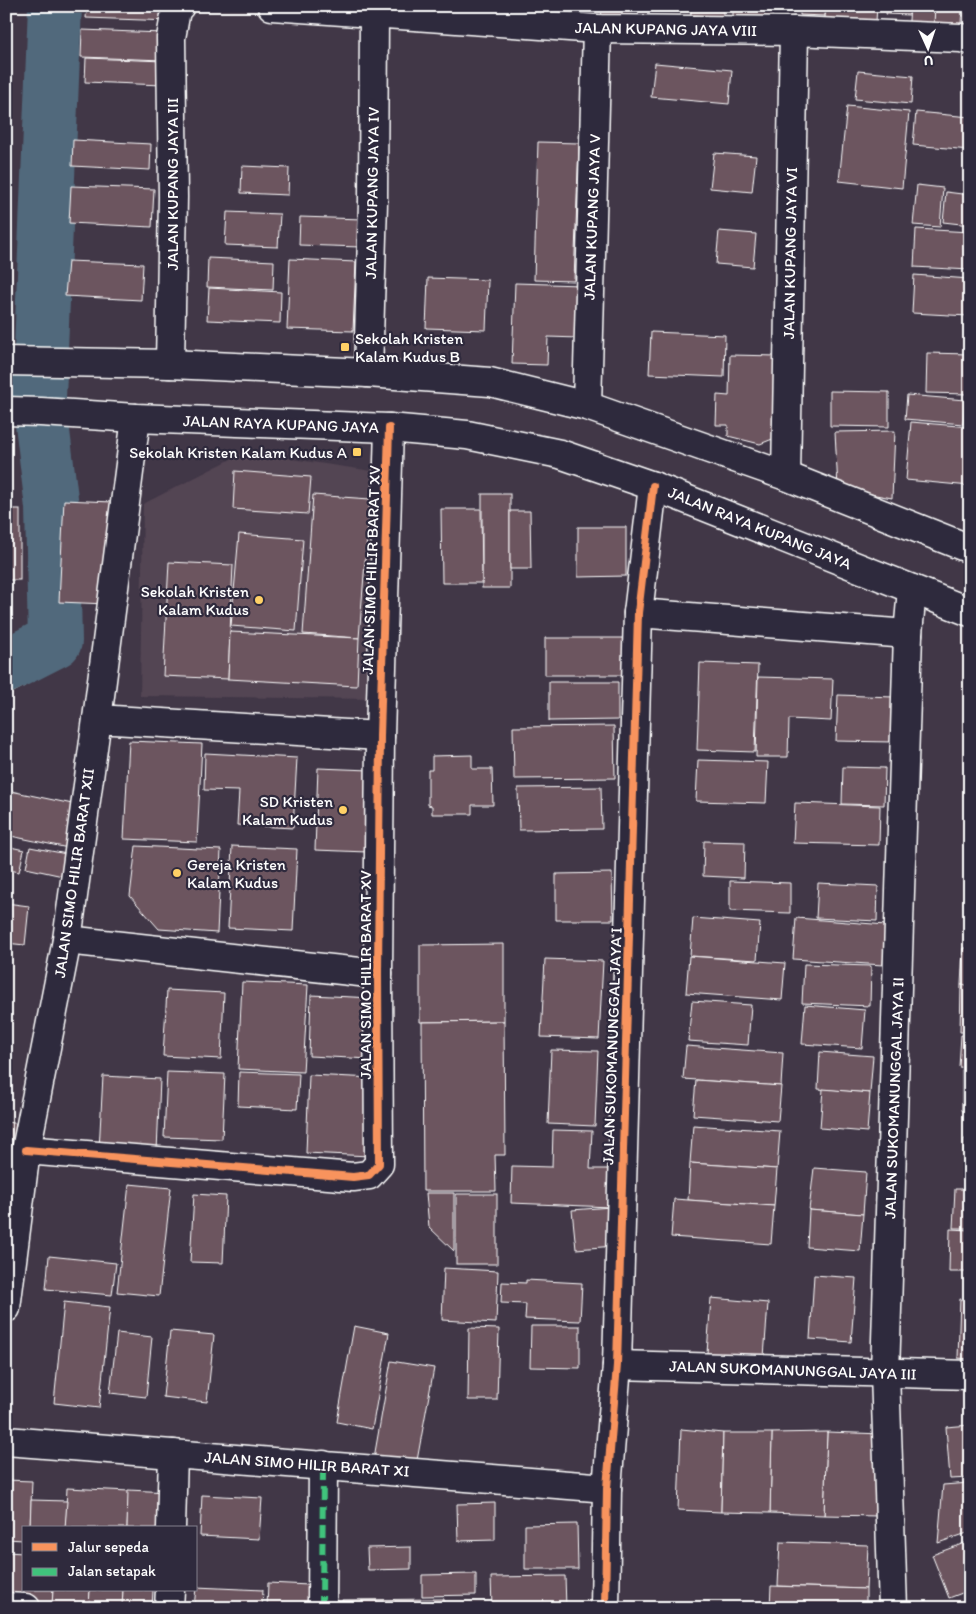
<svg xmlns="http://www.w3.org/2000/svg" width="976" height="1614" viewBox="0 0 976 1614" font-family="Itim,sans-serif">
  <style>
    .built { fill: #524452 }
    .green { fill: #536a65; stroke: #a9b4b2 }
    .lines { fill: none; stroke-linecap: round; stroke-linejoin: round }
    .river { stroke: #51697b; stroke-width: 54 }
    .building { fill: #6c545f; stroke: #fff }
    .street-casing { stroke: #fff; stroke-width: 31 }
    .secondary-casing { stroke: #fff; stroke-width: 31 }
    .street { stroke: #2f2a3d; stroke-width: 28 }
    .secondary { stroke: #2f2a3d; stroke-width: 28 }
    .quiet { stroke: #40c37c; stroke-width: 6; stroke-dasharray: 12 6; stroke-linecap: butt }
    .cycleway-casing { stroke: #2f2a3d; stroke-width: 11 }
    .cycleway { stroke: #f8935d; stroke-width: 8 }
    .poi-dot { fill: #ffd166; stroke: #2f2a3d; stroke-width: 2 }
    .labels { text-anchor: middle; dominant-baseline: central; stroke-width: 4.5; stroke-linejoin: round; paint-order: stroke }
    .street-label { font-size: 16px; fill: #fff; stroke: #2f2a3d }
    .poi-label { font-size: 16px; fill: #fff; stroke: #2f2a3d; text-anchor: end }
  </style>
  <rect width="100%" height="100%" fill="#413747"/>
  <filter id="ink" filterUnits="userSpaceOnUse"><feTurbulence type="fractalNoise" baseFrequency=".02" numOctaves="2"/><feDisplacementMap in="SourceGraphic" scale="10" xChannelSelector="R" yChannelSelector="G"/><feConvolveMatrix kernelMatrix="1 2 1 2 8 2 1 2 1" color-interpolation-filters="sRGB"/></filter>
  <g filter="url(#ink)">
    <path class="built" d="M245,452l134,20 -5,227 -234,-3 3,-192z"/>
    <path class="green" d="M6,645l19,41 -19,10z"/>
    <g class="lines">
      <path class="river" d="M6,666l49,-25 -3,-134 -13,-109 16,-392"/>
    </g>
    <g class="building">
      <path d="M87,6h78l6,15 -85,-3z"/>
      <path d="M602,6h30l-1,21 -30,-2z"/>
      <path d="M691,6h32v10l-32,-1z"/>
      <path d="M733,6h40l-1,14 -39,-2z"/>
      <path d="M773,6h27v6l-27,-2z"/>
      <path d="M800,6h26l-1,10 -25,-1z"/>
      <path d="M826,6h51l-1,15 -51,-3z"/>
      <path d="M887,6h23l-1,9 -23,-1z"/>
      <path d="M910,6h25l-1,29 -26,-1z"/>
      <path d="M935,6h27l-1,19 -27,-1z"/>
      <path d="M82,30l81,3v27l-82,-3z"/>
      <path d="M86,58l78,3 -1,24 -78,-3z"/>
      <path d="M655,63l77,7 -3,34 -78,-7z"/>
      <path d="M858,71l55,5 -2,28 -56,-5z"/>
      <path d="M847,106l62,6 -7,76 -63,-7z"/>
      <path d="M916,112l54,5v33l-57,-5z"/>
      <path d="M73,140l78,4 -1,26 -78,-4z"/>
      <path d="M538,142l41,1 -5,138 -40,-1z"/>
      <path d="M714,153l42,3 -4,36 -42,-4z"/>
      <path d="M242,166l47,2 -1,27 -47,-2z"/>
      <path d="M917,185l26,3 -3,39 -27,-2z"/>
      <path d="M71,186l83,3 -2,38 -83,-4z"/>
      <path d="M946,192l24,3v30l-27,-3z"/>
      <path d="M227,212l53,2 -2,33 -53,-2z"/>
      <path d="M300,217l62,2 -1,28 -62,-2z"/>
      <path d="M916,229l54,3v38l-56,-3z"/>
      <path d="M719,231l37,3 -3,33 -37,-3z"/>
      <path d="M208,258l66,3 -1,29 -66,-3z"/>
      <path d="M290,259l66,3 -3,69 -66,-2z"/>
      <path d="M68,261l75,3 -2,36 -76,-4z"/>
      <path d="M914,275l56,4 -1,37 -57,-3z"/>
      <path d="M428,278l60,2 -2,50 -60,-2z"/>
      <path d="M515,283l66,2 -2,53 -31,-1 -1,28 -35,-1z"/>
      <path d="M209,288l72,4 -1,31 -73,-3z"/>
      <path d="M651,332l74,3 -1,42 -75,-3z"/>
      <path d="M927,353l42,1 -1,40 -42,-1z"/>
      <path d="M730,355l47,1 -2,82 -15,6 -32,-8v-11h-12l1,-30 12,1z"/>
      <path d="M830,391l59,1v35l-59,-1z"/>
      <path d="M907,395l58,5 -2,24 -58,-5z"/>
      <path d="M911,422l59,5v59l-64,-6z"/>
      <path d="M895,431l-3,67 -54,-10 -3,-56z"/>
      <path d="M235,471l76,6 -3,37 -75,-5z"/>
      <rect x="482" y="494" width="28" height="94"/>
      <path d="M313,495l57,4 -11,139 -56,-4z"/>
      <path d="M64,500l48,2 -5,102 -48,-2z"/>
      <rect x="6" y="509" width="14" height="71"/>
      <path d="M441,509h40l1,74h-40z"/>
      <path d="M510,511h20l1,58h-21z"/>
      <path d="M578,527h48v49l-48,1z"/>
      <path d="M239,534l64,5 -7,92 -65,-5z"/>
      <path d="M169,562l64,3 -5,114 -65,-3z"/>
      <path d="M230,632l129,6 -2,48 -129,-7z"/>
      <path d="M545,638h79l1,37h-80z"/>
      <path d="M700,663l58,2 -3,87 -58,-2z"/>
      <path d="M758,677l75,2 -2,42 -42,-2 -1,38h-32z"/>
      <path d="M549,682h69v38l-69,1z"/>
      <path d="M838,695l55,2 -1,45 -56,-1z"/>
      <path d="M614,726l1,52 -101,1 -1,-52z"/>
      <path d="M129,741l73,3 -5,98 -73,-3z"/>
      <path d="M205,753l92,5 -4,70 -56,-3 2,-34 -35,-1z"/>
      <path d="M472,755v14h20l1,36h-21v9h-40v-8l-4,-1v-35h4v-14z"/>
      <path d="M698,760l70,2 -2,41 -70,-2z"/>
      <path d="M843,767l42,1 -1,37 -42,-1z"/>
      <path d="M318,768l52,2 -3,82 -52,-2z"/>
      <path d="M601,787l1,42 -83,1 -1,-42z"/>
      <path d="M6,790l76,16 -9,43 -67,-14z"/>
      <path d="M795,803l85,3 -1,39 -86,-2z"/>
      <path d="M704,841l41,1 -1,36 -41,-2z"/>
      <path d="M6,846l18,4 -5,22 -13,-3z"/>
      <path d="M136,846l85,4 -4,83 -58,-4 -29,-33z"/>
      <path d="M232,846l65,3 -4,82 -65,-3z"/>
      <path d="M30,847l47,9 -5,22 -46,-10z"/>
      <path d="M612,873l1,47h-57v-46z"/>
      <path d="M730,881l60,2v30l-60,-2z"/>
      <path d="M818,883l60,3 -1,35 -61,-3z"/>
      <path d="M6,903l23,3 -4,39 -19,-2z"/>
      <path d="M968,917h2v29h-3z"/>
      <path d="M693,918l67,5 -3,37 -67,-4z"/>
      <path d="M796,918l90,7 -3,40 -90,-6z"/>
      <path d="M504,944v77l-84,1v-77z"/>
      <path d="M963,948h7v37h-9z"/>
      <path d="M689,956l96,7 -3,37 -96,-7z"/>
      <path d="M545,959l58,2 -4,78 -58,-2z"/>
      <path d="M804,964l67,2 -1,40 -68,-3z"/>
      <path d="M242,982l66,3 -5,87 -65,-3z"/>
      <path d="M961,985h9v47h-10z"/>
      <path d="M167,990l57,3 -3,66 -58,-3z"/>
      <path d="M311,995l62,3 -2,61 -62,-3z"/>
      <path d="M692,1001l59,4 -3,40 -60,-4z"/>
      <path d="M805,1005l60,5 -3,38 -60,-4z"/>
      <path d="M504,1021l1,134h-10l1,36h-73l-1,-169z"/>
      <path d="M961,1035l9,1v32l-11,-1z"/>
      <path d="M686,1046l97,7 -2,33 -98,-7z"/>
      <path d="M551,1050l47,1 -3,75 -47,-2z"/>
      <path d="M820,1052l53,4 -3,37 -52,-4z"/>
      <rect x="962" y="1070" width="8" height="40"/>
      <path d="M167,1072l58,2 -3,65 -58,-2z"/>
      <path d="M239,1072l60,2 -2,35 -59,-3z"/>
      <path d="M309,1075l65,3 -4,78 -64,-3z"/>
      <path d="M103,1076l57,3 -3,73 -58,-2z"/>
      <path d="M696,1080l85,6 -3,35 -85,-6z"/>
      <path d="M823,1089l47,4 -3,39 -47,-4z"/>
      <path d="M6,1122l15,2 -2,16 -13,-1z"/>
      <path d="M693,1125l87,6 -3,38 -87,-6z"/>
      <path d="M553,1130l39,1 -2,38h23l-2,38 -100,-4 1,-37 40,1z"/>
      <path d="M6,1139l13,1 -5,33 -8,-1z"/>
      <path d="M964,1139h6v42h-7z"/>
      <path d="M690,1163l87,6 -3,37 -86,-6z"/>
      <path d="M814,1168l52,4 -3,42 -54,-4z"/>
      <path d="M129,1184l42,4 -12,108 -42,-4z"/>
      <path d="M955,1189h15v39h-17z"/>
      <path d="M426,1193h28v58l-25,-24z"/>
      <path d="M194,1194l32,2 -3,67 -33,-1z"/>
      <rect x="456" y="1194" width="41" height="70"/>
      <path d="M674,1199l100,7 -3,38 -100,-7z"/>
      <path d="M611,1207l4,39 -39,3 -4,-39z"/>
      <path d="M809,1210l54,4 -3,37 -53,-4z"/>
      <path d="M950,1229l20,1v42h-21z"/>
      <path d="M49,1256l67,7 -4,32 -66,-6z"/>
      <path d="M444,1268l54,3 -2,52 -54,-3z"/>
      <path d="M814,1275l42,3 -5,64 -41,-3z"/>
      <path d="M526,1280l56,3 -2,38 -55,-2 1,-15 -25,-1 1,-21 24,1z"/>
      <path d="M711,1298l57,5 -4,54 -57,-4z"/>
      <path d="M960,1299l10,1v59l-12,-1z"/>
      <path d="M64,1302l46,5 -11,101 -45,-5z"/>
      <path d="M354,1326l35,7 -17,96 -35,-7z"/>
      <path d="M531,1326h49v42l-50,-1z"/>
      <path d="M469,1328l30,1 -2,71h-29z"/>
      <path d="M170,1331l44,4 -7,67 -44,-5z"/>
      <path d="M117,1333l35,4 -6,60 -36,-4z"/>
      <path d="M391,1361l43,7 -18,98 -42,-8z"/>
      <path d="M970,1425v53l-20,1 -4,-52z"/>
      <path d="M681,1429l42,4 -2,79 -43,-2z"/>
      <path d="M827,1432l56,2 -3,82 -56,-1z"/>
      <path d="M827,1432l-3,83 -54,-2 2,-80z"/>
      <path d="M723,1433h49l-2,80 -49,-1z"/>
      <path d="M6,1480l26,1 -2,47h-6v12l-18,-1z"/>
      <path d="M970,1483v49l-32,11 5,-58z"/>
      <path d="M67,1488l62,3 -2,37h-62z"/>
      <path d="M128,1490l41,2 -1,36h-41z"/>
      <path d="M202,1495l60,3 -3,41 -59,-3z"/>
      <path d="M31,1500l36,1 -2,27h-35z"/>
      <path d="M495,1503v37l-37,1 -1,-37z"/>
      <path d="M577,1524l1,45h-53v-44z"/>
      <path d="M970,1541v49l-21,8 -17,-43z"/>
      <path d="M780,1542l88,3 -2,44 -88,-3z"/>
      <path d="M411,1547v22l-43,1 -1,-22z"/>
      <path d="M6,1552l18,1 -1,52 -17,-1z"/>
      <path d="M476,1574v21l-54,1v-21z"/>
      <path d="M565,1576l1,32h-74l-1,-31z"/>
      <path d="M268,1583l41,2 -2,23h-40z"/>
      <path d="M771,1586l95,3v19h-96z"/>
      <path d="M196,1587l67,3 -1,18h-68z"/>
      <path d="M24,1590h29l-1,16 -29,-1z"/>
      <path d="M53,1590h37l-1,18 -37,-2z"/>
      <path d="M90,1590h33l-1,18h-33z"/>
      <path d="M123,1590h30l-1,18h-30z"/>
      <path d="M444,1599v9h-101l-1,-8z"/>
    </g>
    <g class="lines">
      <defs>
        <g id="street">
          <path d="M272,6l325,23 197,2 167,7 9,2"/>
          <path d="M170,364l3,-167 -2,-159 5,-28 4,-4"/>
          <path d="M368,373l5,-171 1,-190"/>
          <path d="M587,406l10,-377"/>
          <path d="M786,476l8,-445"/>
          <path d="M638,613l270,21"/>
          <path d="M97,719l39,-301"/>
          <path d="M67,940l311,34"/>
          <path d="M26,1150l327,27 16,-2 10,-11 -1,-190 2,-238 9,-308"/>
          <path d="M6,1308l20,-158 41,-210 30,-221 283,17"/>
          <path d="M617,1365l353,10"/>
          <path d="M6,1441l601,47"/>
          <path d="M171,1528l2,-74"/>
          <path d="M6,1607l20,1"/>
          <path d="M169,1608l1,-18"/>
          <path d="M322,1608l1,-143"/>
          <path d="M605,1608l2,-120 10,-123 21,-752 15,-127"/>
          <path d="M893,1608l-8,-235 23,-739 4,-45"/>
        </g>
        <g id="secondary">
          <path d="M6,361l164,3 198,9 122,9 97,24 199,70 184,73"/>
          <path d="M6,411l35,1 95,6 253,10 78,7 93,19 93,32 317,126"/>
        </g>
      </defs>
      <use href="#street" class="street-casing"/>
      <use href="#secondary" class="secondary-casing"/>
      <use href="#street" class="street"/>
      <use href="#secondary" class="secondary"/>
      <g class="quiet">
        <path d="M6,1607l20,1"/>
        <path d="M322,1608l1,-143"/>
      </g>
      <defs>
        <g id="cycleway">
          <path d="M26,1150l327,27 16,-2 10,-11 -1,-190 2,-238 9,-308"/>
          <path d="M605,1608l2,-120 10,-123 21,-752 15,-127"/>
        </g>
      </defs>
      <use href="#cycleway" class="cycleway-casing"/>
      <use href="#cycleway" class="cycleway"/>
    </g>
  </g>
  <g class="poi-dot">
    <rect x="340" y="342" width="10" height="10" rx="2.5"/>
    <rect x="352" y="447" width="10" height="10" rx="2.5"/>
    <circle cx="259" cy="600" r="5"/>
    <circle cx="343" cy="810" r="5"/>
    <circle cx="177" cy="873" r="5"/>
  </g>
  <g class="labels">
    <g class="street-label">
      <text transform="translate(666 29) rotate(1)">JALAN KUPANG JAYA VIII</text>
      <text transform="translate(172 184) rotate(-90)">JALAN KUPANG JAYA III</text>
      <text transform="translate(372 193) rotate(-89)">JALAN KUPANG JAYA IV</text>
      <text transform="translate(592 217) rotate(-88)">JALAN KUPANG JAYA V</text>
      <text transform="translate(790 253) rotate(-89)">JALAN KUPANG JAYA VI</text>
      <text transform="translate(281 424) rotate(2)">JALAN RAYA KUPANG JAYA</text>
      <text transform="translate(760 528) rotate(22)">JALAN RAYA KUPANG JAYA</text>
      <text transform="translate(371 570) rotate(-88)">JALAN SIMO HILIR BARAT XV</text>
      <text transform="translate(74 873) rotate(-82)">JALAN SIMO HILIR BARAT XII</text>
      <text transform="translate(365 975) rotate(-90)">JALAN SIMO HILIR BARAT XV</text>
      <text transform="translate(612 1046) rotate(-88)">JALAN SUKOMANUNGGAL JAYA I</text>
      <text transform="translate(894 1098) rotate(-88)">JALAN SUKOMANUNGGAL JAYA II</text>
      <text transform="translate(793 1370) rotate(2)">JALAN SUKOMANUNGGAL JAYA III</text>
      <text transform="translate(307 1464) rotate(4)">JALAN SIMO HILIR BARAT XI</text>
    </g>
    <g class="poi-label">
      <text x="355" y="338" text-anchor="start">Sekolah Kristen<tspan x="355" dy="18">Kalam Kudus B</tspan></text>
      <text x="347" y="452">Sekolah Kristen Kalam Kudus A</text>
      <text x="249" y="591">Sekolah Kristen<tspan x="249" dy="18">Kalam Kudus</tspan></text>
      <text x="333" y="801">SD Kristen<tspan x="333" dy="18">Kalam Kudus</tspan></text>
      <text x="187" y="864" text-anchor="start">Gereja Kristen<tspan x="187" dy="18">Kalam Kudus</tspan></text>
    </g>
  </g>
  <rect width="976" height="1614" fill="none" stroke="#2f2a3d" stroke-width="25"/>
  <rect x="12" y="12" width="951" height="1589" fill="none" stroke="#fff" stroke-width="2" filter="url(#ink)"/>
  <rect x="22" y="1526" width="175" height="65" fill="#2f2a3d" stroke="#827f8b"/>
  <rect x="32" y="1543" width="25" height="8" fill="#f8935d" stroke="#827f8b"/>
  <text x="68" y="1552" font-size="15" fill="#ffffff">Jalur sepeda</text>
  <rect x="32" y="1568" width="25" height="8" fill="#40c37c" stroke="#827f8b"/>
  <text x="68" y="1576" font-size="15" fill="#ffffff">Jalan setapak</text>
  <g transform="translate(928 48) rotate(177)" stroke="#2f2a3d" stroke-width="4" paint-order="stroke">
  <path d="M0-4L9 19L0 12L-9 19Z" fill="#ffffff"/>
  <text y="-8" font-size="14" font-weight="bold" text-anchor="middle" fill="#ffffff">U</text>
  </g>
</svg>
